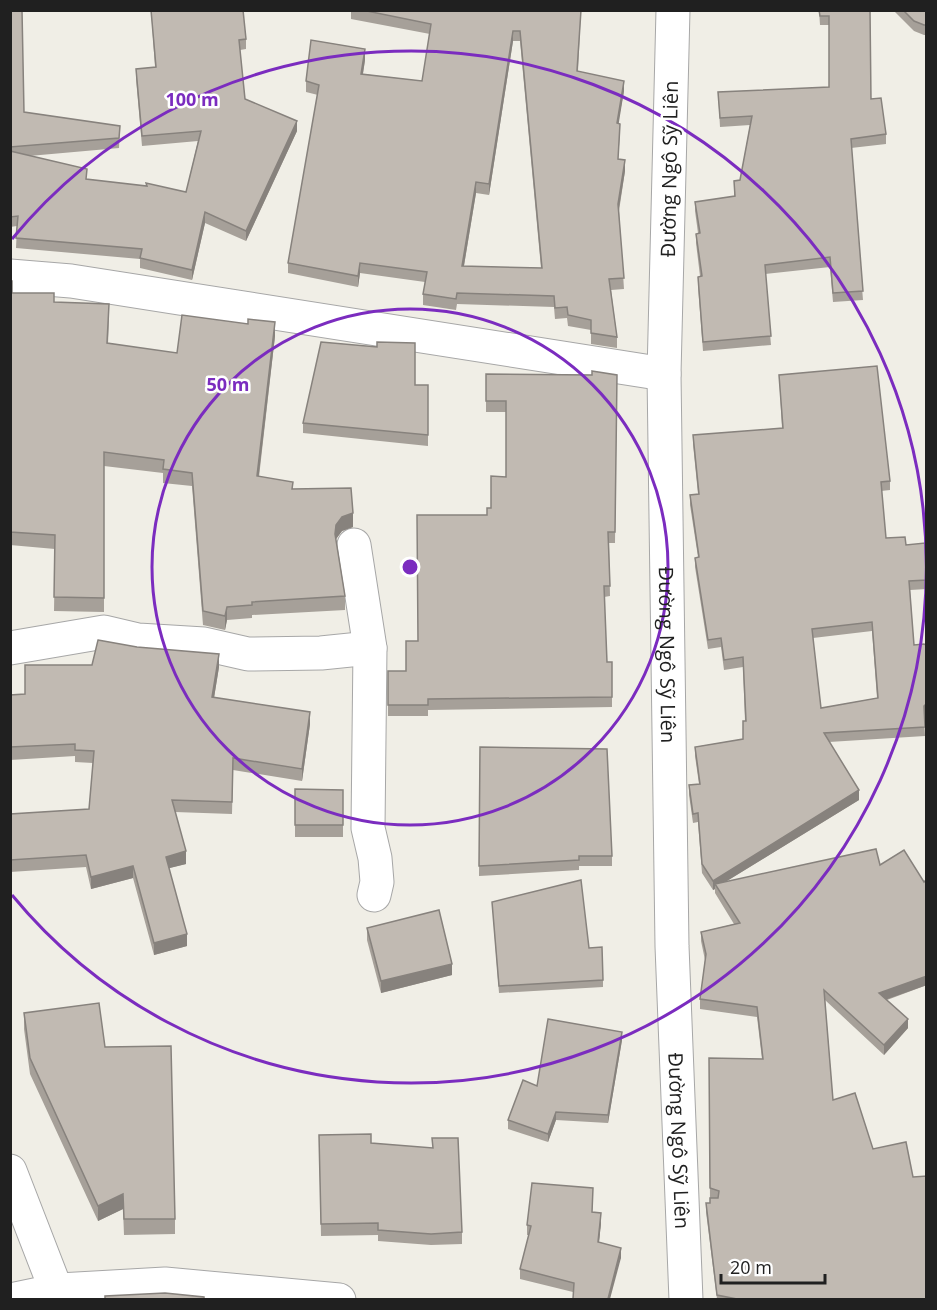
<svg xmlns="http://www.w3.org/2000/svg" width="937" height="1310" viewBox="0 0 937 1310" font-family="'Open Sans',sans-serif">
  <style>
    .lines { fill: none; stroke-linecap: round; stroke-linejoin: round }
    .minor-casing { stroke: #a7a7a7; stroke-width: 35 }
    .minor { stroke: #fff; stroke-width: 33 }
    .wall { fill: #a6a099; fill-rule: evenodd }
    .shaded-wall { fill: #87827d }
    .building { fill: #c1bab2; stroke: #87827d; stroke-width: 1.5; fill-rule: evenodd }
    .ring { fill: none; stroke: #7b2cbf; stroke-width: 3 }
    .labels { text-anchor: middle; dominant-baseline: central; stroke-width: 5; stroke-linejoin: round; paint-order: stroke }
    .street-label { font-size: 20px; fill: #202020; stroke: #fff }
    .centre { fill: #7b2cbf; stroke: #fff; stroke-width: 3 }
    .ring-label { font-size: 18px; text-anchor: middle; font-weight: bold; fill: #7b2cbf; stroke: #fff; stroke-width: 5; stroke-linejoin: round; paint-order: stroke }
  </style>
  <rect width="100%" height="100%" fill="#f0eee6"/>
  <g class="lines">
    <defs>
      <g id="minor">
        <path id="s1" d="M673,10l-9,364 8,572 14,354"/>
        <path d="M10,276l61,5 593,93"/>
        <path d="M354,545l16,103 -2,180 7,30 2,24 -3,13"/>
        <path d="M10,648l94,-16 34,8 66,4 44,10 73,-1 49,-5"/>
        <path d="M10,1171l50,129"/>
        <path d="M11,1300l48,-10 106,-6 174,16"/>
      </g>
    </defs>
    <use href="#minor" class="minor-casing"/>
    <use href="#minor" class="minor"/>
  </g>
  <g class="wall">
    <path d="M10,10l14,102 96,14 -1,22 -90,8 58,23 99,13 12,-51 -56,5 -6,-67v-10l19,-2 -4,-57 95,29v10l-6,1 5,49 52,32 -51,110 -41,-18 -13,57 -52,-12v-9l-124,-11 1,-22 -7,1z"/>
    <path d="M351,10h230l-3,61 46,20 -6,32 2,11 -2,25 7,12 -6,40 5,78 -13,1 6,47v11l-26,-4v-14l-23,-4 -1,-8 -12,1 -1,-12 -97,-3 -1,6 -33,-5v-11l2,-12 -65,-9 -2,14 -70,-14v-10l30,-168 -12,-3v-11l59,-21 -2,14 59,7 8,-47 -79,-15zM513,41h7l21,227 -77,-2 12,-73 13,2z"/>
    <path d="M819,10h51l1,89 15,35v10l-35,4 12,152 -30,2 -3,-35 -65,7 6,71 -68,6 -5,-65v-9l2,-1 -4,-33v-9l2,-1 -3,-22v-9l39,-6v-15l6,-1 10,-55 -30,2 -2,-35 111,-5v-62h-9z"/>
    <path d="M893,10h34v25h-3l-10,-4z"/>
    <path d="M10,281l2,12 42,9 55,16 -1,26 69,9 98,-17 -16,141 34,12 60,38 -11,4 -6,8 9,57v14l-93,5v3l-25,2 -2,10 -22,-5 -11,-139 -29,-3v-10l-59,-7v146l-50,-1 1,-62 -45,-4z"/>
    <path d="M486,374l131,1 -2,168h-6l1,53 -6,1 3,65h5v45l-184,3v6h-40v-45h18l85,-163 15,-31v-65h-20z"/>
    <path d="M779,375l111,106v9l-9,1 5,47 20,7 21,14v30l-17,1 4,55 13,1v67l-3,2 1,21 -96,6 30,58 -132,81 153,-16 47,120 -40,15 21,28 -24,27 -59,-55 8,100 40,49 54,150h-210l-11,-87v-9h4l-1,-145 53,1 -5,-42 -57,-8v-10l5,-39 -4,-19v-9l33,-8 -19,-31v-4l-2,1 -11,-17 -4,-51 -5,1 -4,-28v-10l10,-1 -4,-28v-9l48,-8 2,-18 -2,-54 -19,3 -3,-23 -13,2 -13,-82v-9l3,-1 -8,-52v-10l8,-1 -5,-50v-9l89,-7zM872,631l5,67 -56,10 -8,-70z"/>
    <path d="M415,385h13v61l-125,-13v-10z"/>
    <path d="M219,667l-5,31 96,26 -8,57 -69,-11 -1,44 -57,-2 11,52 -17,4 18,78 -33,9 -21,-77 -42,11 -5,-22 -76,5v-58l79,-5 4,-46 -18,-1v-6l-65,4v-65l15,-1z"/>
    <path d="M480,747l132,109v10h-33v4l-100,6z"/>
    <path d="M295,789l48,1v47h-48z"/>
    <path d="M492,902l97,46 14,32v7l-104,6z"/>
    <path d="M367,928l85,47 -71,18 -14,-53z"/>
    <path d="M24,1013l81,34 70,172v15l-51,1 -1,-26 -25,12 -68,-147 -6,-45z"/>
    <path d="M622,1040l-14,83 -52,-3 -8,22 -40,-13v-9l29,-34z"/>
    <path d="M319,1135l52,8 91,89v12l-31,1 -53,-4v-6l-57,1z"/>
    <path d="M593,1198l-1,14 9,11 -2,19 22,16 -48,34 -53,-13v-10l9,-34h-2v-10z"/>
  </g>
  <g class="shaded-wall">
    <path d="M513,31v10l-24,154v-11z"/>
    <path d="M365,49v11l-4,25v-11z"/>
    <path d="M624,81v10l-7,43v-11z"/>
    <path d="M297,121v10l-51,110v-10z"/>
    <path d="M625,160v11l-7,43v-10z"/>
    <path d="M476,182v11l-14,84v-11z"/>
    <path d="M205,212v11l-13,57v-10z"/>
    <path d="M360,263v10l-2,14v-11z"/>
    <path d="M275,322v14l-18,154v-14z"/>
    <path d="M353,513v14l-11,4 -6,8 -1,-5 1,-9 6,-8z"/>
    <path d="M227,607v13l-2,10v-14z"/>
    <path d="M219,654v13l-7,43v-13z"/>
    <path d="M927,703v10l-3,3v-10z"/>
    <path d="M310,712v12l-8,57v-12z"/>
    <path d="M859,790v10l-142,87 -2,-3v5l-2,1v-9z"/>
    <path d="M186,851v13l-20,5v-12z"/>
    <path d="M133,866v12l-42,11v-12z"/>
    <path d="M187,934v12l-33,9v-12z"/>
    <path d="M452,964v11l-71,18v-12z"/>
    <path d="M927,976v9l-48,17v-9z"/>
    <path d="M908,1019v9l-24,27v-10z"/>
    <path d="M622,1032v8l-14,83v-8z"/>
    <path d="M556,1112v8l-8,22v-8z"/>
    <path d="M123,1194v15l-25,12v-15z"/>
    <path d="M601,1213v10l-3,29v-10z"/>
    <path d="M621,1248v10l-11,41h-2z"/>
  </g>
  <g class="building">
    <path d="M10,10h12l2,102 96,14 -1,12 -109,9z"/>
    <path d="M151,10h92l3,29 -7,1 6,59 52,22 -51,110 -41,-19 -13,58 -52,-12 2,-9 -126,-11 2,-22 -8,1v-66l77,18 -1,10 61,7 -1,-3 40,9 15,-61 -59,5 -6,-67 20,-2z"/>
    <path d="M362,10h219l-4,61 47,10 -7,42 3,1 -2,35 7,1 -7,44 6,74 -15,1 8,58 -26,-4v-13l-23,-5 -1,-8 -12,1 -1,-12 -97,-3 -1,6 -33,-5 4,-22 -67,-9 -2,13 -70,-13 31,-178 -13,-4 5,-41 54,9 -4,25 61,7 9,-57zM513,31h7l22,237 -80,-2 14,-84 13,2z"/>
    <path d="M819,10h51l1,89 10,-1 5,36 -35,5 12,152 -30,2 -3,-36 -65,8 6,71 -68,6 -5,-65 4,-1 -6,-42 4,-1 -5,-31 40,-6 -1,-15 6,-1 12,-64 -32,2 -2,-26 111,-5v-71h-9z"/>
    <path d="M903,10h24v15h-3l-10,-4z"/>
    <path d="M10,281h2v12h42v9l55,2 -2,39 70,10 5,-38 66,9v-5l27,3 -18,154 36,6 -1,7 59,-1 2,25 -11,4 -6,8 -1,9 10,62 -93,6v3l-25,2 -2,9 -22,-5 -11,-138 -29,-4 1,-9 -60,-8v146l-50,-1 1,-62 -45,-3z"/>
    <path d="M321,342l56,5v-5l38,1v42h13v50l-125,-12z"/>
    <path d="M877,366l13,115 -9,1 5,56 19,-1 1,8 19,-2 2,37 -18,1 5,64 10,-1 3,2v57l-3,3 1,21 -101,6 35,57 -146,91 -11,-17 -4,-51 -5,1 -4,-29 11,-1 -5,-37 48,-8v-18h3l-3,-64 -19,3 -3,-22 -13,2 -13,-82 4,-1 -9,-62 9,-1 -6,-59 90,-7 -4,-53zM872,622l6,76 -57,10 -9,-79z"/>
    <path d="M592,371l25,4 -2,157h-7l2,54h-6l3,76h5v35l-184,2v6h-40v-34h18v-30h12l-1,-126h70v-7h4v-32l15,1v-76h-20v-27l106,1z"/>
    <path d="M98,640l39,7 82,7 -7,43 98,15 -8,57 -69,-11 -1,44 -60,-2 14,51 -20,6 21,77 -33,9 -21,-77 -42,11 -5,-22 -76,5v-46l79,-5 5,-58 -19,-1v-6l-65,3v-52l15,-1v-29h67z"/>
    <path d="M480,747l127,2 5,107h-33v4l-100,6z"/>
    <path d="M295,789l48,1v35h-48z"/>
    <path d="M876,849l4,16 24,-15 20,32 3,-3v97l-48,17 29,26 -24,26 -60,-55 9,110 22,-7 18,56 33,-7 7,35 14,-1v123h-190l-20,-4 -11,-92h4v-5h8l1,-7 -9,-3 -1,-130 54,1 -6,-52 -57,-8 6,-45 -5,-22 39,-9 -25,-39z"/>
    <path d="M581,880l8,68 13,-1 1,33 -104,6 -7,-84z"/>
    <path d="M439,910l13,54 -71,17 -14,-53z"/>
    <path d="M99,1003l6,44 66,-1 4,173h-51l-1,-25 -25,12 -68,-148 -6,-45z"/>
    <path d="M548,1019l74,13 -14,83 -52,-3 -8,22 -40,-14 15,-40 14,6z"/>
    <path d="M371,1134v9l62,5 -1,-10h26l4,94 -31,2 -53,-4v-7l-57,1 -2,-89z"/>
    <path d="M532,1183l61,5 -1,24 9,1 -3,29 23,6 -13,51h-35l1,-16 -54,-14 11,-43 -4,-1z"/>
    <path d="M165,1293l39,4v2h-99v-3z"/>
  </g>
  <g class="ring">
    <circle cx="410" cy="567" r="258"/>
    <path d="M12 239A516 516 0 1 1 12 895"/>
  </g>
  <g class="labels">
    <g class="street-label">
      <text transform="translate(669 169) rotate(-89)">Đường Ngô Sỹ Liên</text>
      <text stroke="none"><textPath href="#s1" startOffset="645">Đường Ngô Sỹ Liên</textPath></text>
      <text stroke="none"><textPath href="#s1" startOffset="1131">Đường Ngô Sỹ Liên</textPath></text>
    </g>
  </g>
  <circle cx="410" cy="567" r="9" class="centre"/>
  <g class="ring-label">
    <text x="192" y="106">100 m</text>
    <text x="228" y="391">50 m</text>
  </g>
  <rect width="937" height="1310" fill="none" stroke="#202020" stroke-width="24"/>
  <path d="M721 1274v9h104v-9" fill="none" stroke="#202020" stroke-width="3"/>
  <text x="730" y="1274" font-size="18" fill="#202020" stroke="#ffffff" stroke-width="4.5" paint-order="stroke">20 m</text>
</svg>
